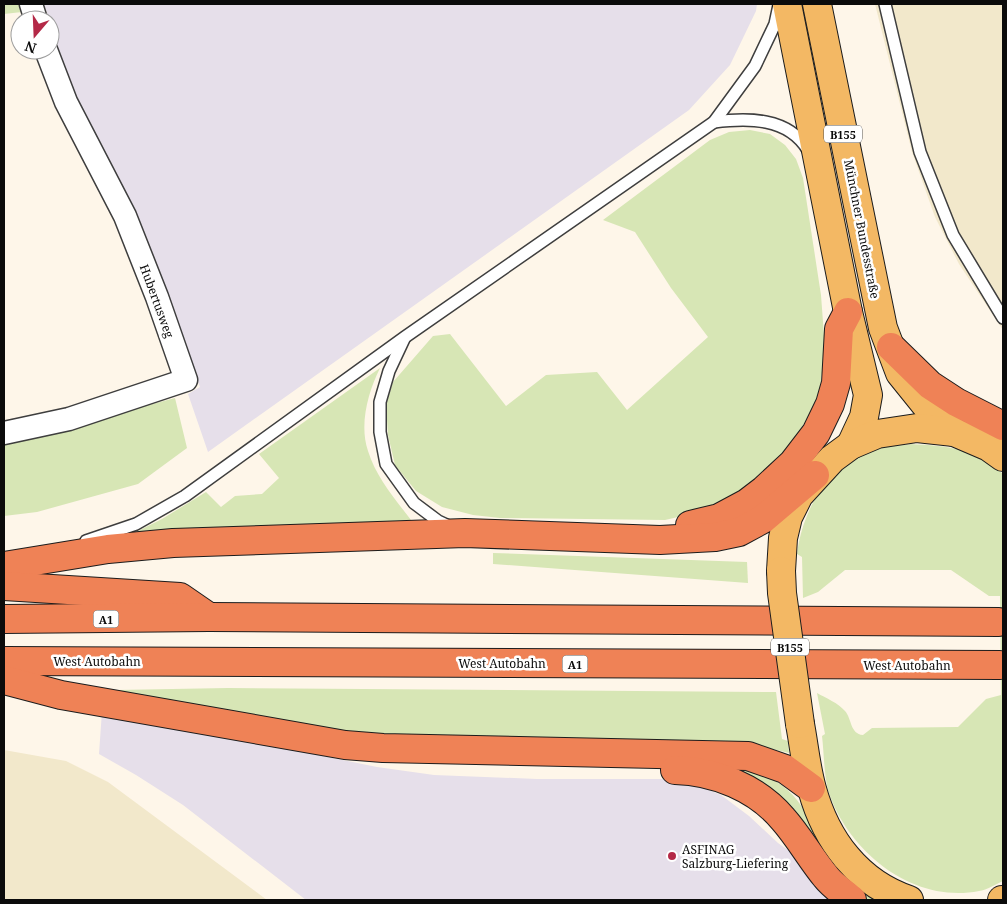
<svg xmlns="http://www.w3.org/2000/svg" width="1007" height="904" viewBox="0 0 1007 904" font-family="'Noto Serif',serif">
  <style>
    .industrial { fill: #e6dfea }
    .farmland { fill: #f2e8cb }
    .green { fill: #d7e6b5 }
    .lines { fill: none; stroke-linecap: round; stroke-linejoin: round }
    .lane-casing { stroke: #3e3e3e; stroke-width: 14 }
    .street-casing { stroke: #3e3e3e; stroke-width: 25 }
    .primary-casing { stroke: #1c1c1c; stroke-width: 30 }
    .highway-casing { stroke: #1c1c1c; stroke-width: 30 }
    .lane { stroke: #fff; stroke-width: 11 }
    .street { stroke: #fff; stroke-width: 22 }
    .primary { stroke: #f3b864; stroke-width: 28 }
    .highway { stroke: #ef8256; stroke-width: 28 }
    .primary-bridge-casing { stroke: #1c1c1c; stroke-width: 30; stroke-linecap: butt }
    .primary-bridge { stroke: #f3b864; stroke-width: 28 }
    .poi-dot { fill: #b42947; stroke: #fff; stroke-width: 2 }
    .labels { text-anchor: middle; dominant-baseline: central; stroke-width: 5; stroke-linejoin: round; paint-order: stroke }
    .shield { fill: #fff; stroke: #545454; stroke-width: 1 }
    .shield-label { font-size: 11px; font-weight: bold; fill: #0b0b0b }
    .street-label { font-size: 12px; fill: #0b0b0b; stroke: #fff }
    .poi-label { font-size: 12px; fill: #0b0b0b; stroke: #fff; text-anchor: start }
  </style>
  <rect width="100%" height="100%" fill="#fef6e9"/>
  <g class="industrial">
    <path d="M44,4h713l-1,7 -26,54 -41,45 -481,342 -20,-58 12,-7 -34,-91 -92,-199z"/>
    <path d="M102,711l275,56 57,8 103,4h124l34,5 26,11 28,21 29,27 17,12 40,45h-529l-123,-95 -47,-30 -37,-21z"/>
  </g>
  <g class="farmland">
    <path d="M875,4h128v326l-44,-66 -24,-47 -23,-65z"/>
    <path d="M4,750l62,11 42,21 159,118h-263z"/>
  </g>
  <g class="green">
    <path d="M4,4h17l1,8 -18,2z"/>
    <path d="M750,130l20,4 15,11 11,14 7,19 18,117 4,54 -5,39 -9,25 -25,38 -40,39 -33,19 -48,11 -165,-2 -27,-3 -31,-8 -26,-16 -21,-26 -7,-30 -2,-30 7,-23 40,-46 17,-2 56,72 40,-31 51,-3 30,38 81,-73 -37,-49 -36,-56 -32,-12 107,-80 19,-8z"/>
    <path d="M380,368c-12,24 -21,57 -12,83 8,26 27,48 43,69l-2,4 -281,12 34,-17 44,-27 15,15 14,-11 27,-2 17,-16 -20,-24z"/>
    <path d="M175,398l12,50 -49,36 -101,28 -33,4v-76l107,-25z"/>
    <path d="M911,444c37,2 64,4 92,30v407c-7,3 -16,9 -24,10 -66,13 -130,-39 -150,-98 -5,-15 -5,-41 -7,-57l3,-2 -8,-41c9,5 21,10 28,18 7,8 5,23 18,24l9,-7 86,-1 28,-28 15,-4 -1,-99h-11l-38,-26h-106l-27,22 -15,6 -1,-41 -5,-3c6,-46 31,-88 76,-104 12,-4 26,-4 38,-6z"/>
    <path d="M493,553l254,9 1,21 -255,-19z"/>
    <path d="M228,688l548,4 6,47 6,2 1,12 -41,-10 -410,-9 -222,-41v-3z"/>
    <path d="M729,768c36,3 60,15 78,47 4,9 7,20 13,28 14,24 31,43 55,57h-9l-7,-4z"/>
  </g>
  <g class="lines">
    <defs>
      <g id="lane">
        <path d="M885,4l35,148 33,83 50,83"/>
        <path d="M714,122c34,-4 74,-5 94,28"/>
        <path d="M404,339l-15,32 -9,31v30l6,32 28,39 24,18 13,6"/>
        <path d="M86,541l50,-17 49,-28 220,-159 309,-215 41,-56 20,-42 4,-19"/>
      </g>
      <g id="street">
        <path d="M31,4l5,16"/>
        <path d="M4,433l65,-14 117,-39 -29,-83 -32,-81 -59,-114 -20,-52"/>
      </g>
      <g id="primary">
        <path d="M787,4l61,308 20,83 -4,22 -13,28"/>
        <path d="M817,4l66,324 17,45 29,36 25,23"/>
        <path d="M781,571l2,-33 5,-21 11,-22 33,-36 19,-14 26,-11 40,-6 37,4 35,15 14,10"/>
        <path d="M800,724c4,21 6,44 12,65 14,51 46,94 97,111"/>
        <path d="M1002,900h1"/>
      </g>
      <g id="highway">
        <path d="M891,347l39,38 26,17 47,24"/>
        <path d="M690,525l29,-7 28,-15 17,-13 29,-27 23,-30 14,-29 6,-21 3,-54 9,-17"/>
        <path d="M4,566l104,-17 65,-6 292,-10 195,7 55,-3 24,-5 24,-13 52,-44"/>
        <path d="M4,586l176,11 29,20"/>
        <path d="M4,619l205,-2 790,5"/>
        <path d="M4,661l996,4"/>
        <path d="M4,680l57,15 284,50 38,3 365,8 37,13 26,19"/>
        <path d="M675,770c40,1 82,18 108,49 16,18 28,40 43,58 7,9 18,16 26,23"/>
      </g>
    </defs>
    <use href="#lane" class="lane-casing"/>
    <use href="#street" class="street-casing"/>
    <use href="#primary" class="primary-casing"/>
    <use href="#highway" class="highway-casing"/>
    <use href="#lane" class="lane"/>
    <use href="#street" class="street"/>
    <use href="#primary" class="primary"/>
    <use href="#highway" class="highway"/>
    <defs>
      <path id="primary-bridge" d="M781,571l1,22 18,131"/>
    </defs>
    <use href="#primary-bridge" class="primary-bridge-casing"/>
    <use href="#primary-bridge" class="primary-bridge"/>
  </g>
  <circle class="poi-dot" cx="672" cy="856" r="5"/>
  <g class="labels">
    <g class="shield">
      <rect x="824" y="125.5" width="38" height="17" rx="4"/>
      <rect x="93.5" y="610.5" width="25" height="17" rx="4"/>
      <rect x="771" y="638.5" width="38" height="17" rx="4"/>
      <rect x="562.5" y="655.5" width="25" height="17" rx="4"/>
    </g>
    <g class="shield-label">
      <text x="843" y="134">B155</text>
      <text x="106" y="619">A1</text>
      <text x="790" y="647">B155</text>
      <text x="575" y="664">A1</text>
    </g>
    <g class="street-label">
      <text transform="translate(862 229) rotate(79)">Münchner Bundesstraße</text>
      <text transform="translate(157 301) rotate(70)">Hubertusweg</text>
      <text x="97" y="661">West Autobahn</text>
      <text x="502" y="663">West Autobahn</text>
      <text x="907" y="665">West Autobahn</text>
    </g>
    <g class="poi-label">
      <text x="682" y="849">ASFINAG<tspan x="682" dy="14">Salzburg-Liefering</tspan></text>
    </g>
  </g>
  <rect width="1007" height="904" fill="none" stroke="#0b0b0b" stroke-width="10"/>
  <g transform="translate(35 35) rotate(199)"><circle r="24" fill="#ffffff" stroke="#9d9d9d"/>
  <path d="M0-4L9 19L0 12L-9 19Z" fill="#b42947"/>
  <text y="-8" font-size="14" font-weight="bold" text-anchor="middle" fill="#0b0b0b">N</text>
  </g>
</svg>
